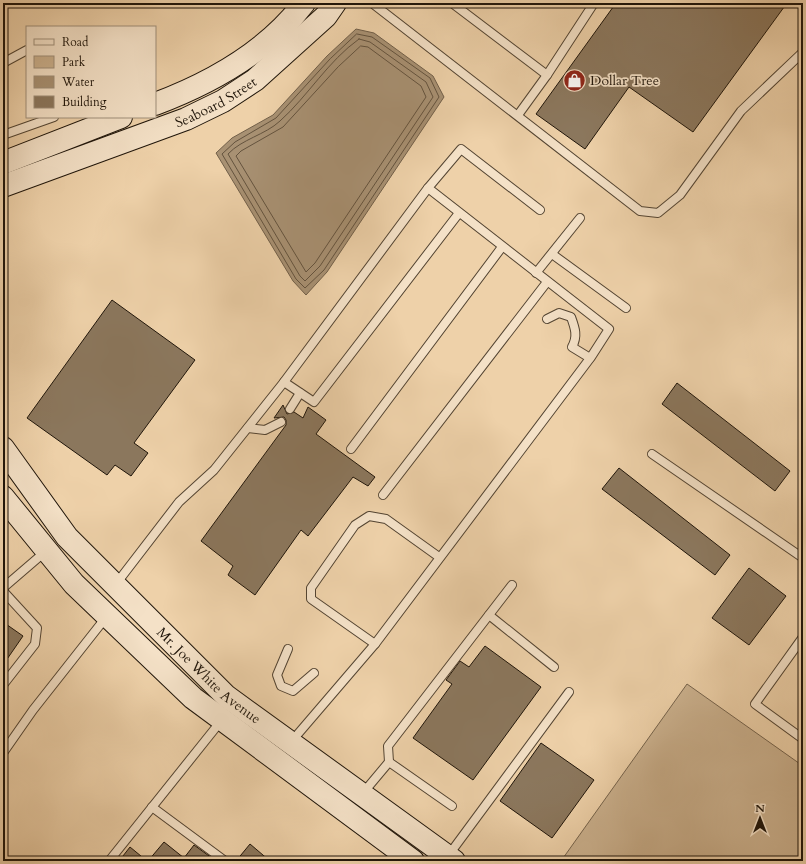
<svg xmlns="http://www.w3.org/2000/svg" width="806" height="864" viewBox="0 0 806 864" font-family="Cardo,serif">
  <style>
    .green { fill: #cbb18e; stroke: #75634c }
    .water { fill: #a89173; stroke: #715f49 }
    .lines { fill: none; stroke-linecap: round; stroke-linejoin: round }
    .shore { stroke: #64533e; stroke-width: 1 }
    .building { fill: #8b775d; stroke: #1f150a }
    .lane-casing { stroke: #534432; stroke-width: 10 }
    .secondary-casing { stroke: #1f150a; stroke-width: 24 }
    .lane { stroke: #f4e1c7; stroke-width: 8 }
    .secondary { stroke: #f4e1c7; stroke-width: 22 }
    .labels { text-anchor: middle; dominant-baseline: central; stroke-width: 3.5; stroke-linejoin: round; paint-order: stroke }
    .poi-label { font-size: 14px; fill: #1f150a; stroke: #f4e1c7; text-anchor: start }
    .street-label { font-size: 14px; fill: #1f150a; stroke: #f4e1c7 }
  </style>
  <rect width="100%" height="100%" fill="#eed1a9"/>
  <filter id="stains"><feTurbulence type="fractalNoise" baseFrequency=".005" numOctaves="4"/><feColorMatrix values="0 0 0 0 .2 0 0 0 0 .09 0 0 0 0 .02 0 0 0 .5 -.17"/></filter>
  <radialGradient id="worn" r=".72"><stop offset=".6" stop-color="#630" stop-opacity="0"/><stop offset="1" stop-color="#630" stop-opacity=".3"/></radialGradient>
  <path class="green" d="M687,684l116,82v95h-242z"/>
  <path class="water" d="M356,29l18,4 59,43 11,21 -117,175 -21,23 -13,-14 -77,-128 16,-15 41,-23 54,-59z"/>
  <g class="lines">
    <g class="shore">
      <path d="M357,34l15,3 58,41 9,19 -115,173 -19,18 -9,-9 -74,-125 13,-12 41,-24 54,-59z"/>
      <path d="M359,39l11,3 56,40 7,15 -113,169 -15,15 -5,-5 -72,-122c14,-15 37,-19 52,-33 28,-25 48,-60 79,-82z"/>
      <path d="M361,46l7,1 53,39 5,11 -111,166 -9,9 -70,-116 5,-5 42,-24 55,-60z"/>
    </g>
  </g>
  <g class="building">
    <path d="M616,3h171l-94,129 -64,-45 -44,62 -49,-35z"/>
    <path d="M112,300l83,60 -61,83 14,10 -17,23 -16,-11 -8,10 -80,-57z"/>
    <path d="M677,383l113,88 -15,20 -113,-87z"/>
    <path d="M283,405l4,9 7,-2 9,6 5,-11 18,13 -10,14 59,43 -7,9 -15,-9 -45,59 -7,-6 -46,65 -27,-20 5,-9 -32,-25 85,-116v-5l-2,-3 -10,1z"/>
    <path d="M619,468l111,87 -15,20 -113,-86z"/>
    <path d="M749,568l37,28 -37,49 -37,-27z"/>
    <path d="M3,622l20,14 -20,29z"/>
    <path d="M485,646l56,41 -68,93 -60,-42 39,-54 -6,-4 14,-19 9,6z"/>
    <path d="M541,743l53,37 -42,58 -52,-37z"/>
    <path d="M164,842l20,16 10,-13 22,16h-68z"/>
    <path d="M250,844l20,17h-34z"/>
    <path d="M130,847l17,14h-28z"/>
  </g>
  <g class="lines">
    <defs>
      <g id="lane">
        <path d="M372,3l268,208 18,2 22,-18 61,-84 62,-59"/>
        <path d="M452,3l95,72"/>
        <path d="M3,63l24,-13"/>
        <path d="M518,115l29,-40 47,-72"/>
        <path d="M3,135l51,-18"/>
        <path d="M552,254l74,54"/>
        <path d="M536,273l44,-55"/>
        <path d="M547,319l12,-6 12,4c4,11 7,19 1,30l18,11"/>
        <path d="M284,382l30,20 145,-189"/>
        <path d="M290,409l10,-16"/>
        <path d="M248,428l17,2 16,-8"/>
        <path d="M351,449l151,-202"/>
        <path d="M652,454l151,104"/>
        <path d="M383,495l164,-213"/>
        <path d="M116,584l63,-82 35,-32 70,-88 144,-194"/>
        <path d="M3,588l43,-37"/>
        <path d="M3,591l34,37 -2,16 -32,41"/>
        <path d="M489,615l65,52"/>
        <path d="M803,637l-48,67 48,35"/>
        <path d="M375,644l-64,-45v-11l44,-63 14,-9 17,3 53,38"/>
        <path d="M288,649l-11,26 4,11 12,5 21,-18"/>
        <path d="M291,742l84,-98 216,-287 18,-28 -181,-141 33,-39 79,61"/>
        <path d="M3,753l30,-43 74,-94"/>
        <path d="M389,762l-1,-16 124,-161"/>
        <path d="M363,793l26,-31 63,44"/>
        <path d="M152,807l73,54"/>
        <path d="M448,856l121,-164"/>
        <path d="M109,861l112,-140"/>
      </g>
      <g id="secondary">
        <path d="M155,104c56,-21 112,-52 149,-101"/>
        <path d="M3,163l118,-46"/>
        <path id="s1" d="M3,186l183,-67 37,-18 32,-21 71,-64 9,-13"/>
        <path id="s2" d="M3,448l64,89 159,159 228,165"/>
        <path d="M3,497l71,87 119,114 220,163"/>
      </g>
    </defs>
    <use href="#lane" class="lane-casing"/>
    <use href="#secondary" class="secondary-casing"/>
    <use href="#lane" class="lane"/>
    <use href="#secondary" class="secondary"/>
  </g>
  <defs>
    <symbol id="shop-disc" viewBox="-11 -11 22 22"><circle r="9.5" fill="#8f2418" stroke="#f4e1c7"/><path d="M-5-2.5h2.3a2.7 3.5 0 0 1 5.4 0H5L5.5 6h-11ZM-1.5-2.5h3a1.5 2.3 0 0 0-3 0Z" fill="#fff"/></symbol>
  </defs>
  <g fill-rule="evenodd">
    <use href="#shop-disc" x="562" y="68" width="25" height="25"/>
  </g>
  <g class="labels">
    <g class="poi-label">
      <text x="590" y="80">Dollar Tree</text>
    </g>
    <g class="street-label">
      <text stroke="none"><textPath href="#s1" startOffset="229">Seaboard Street</textPath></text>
      <text stroke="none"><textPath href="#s2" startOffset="308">Mr. Joe White Avenue</textPath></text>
    </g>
  </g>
  <rect width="806" height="864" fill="none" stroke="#eed1a9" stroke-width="16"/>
  <rect x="4" y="4" width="798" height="856" fill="none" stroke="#1f150a" stroke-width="2"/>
  <rect x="8" y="8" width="790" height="848" fill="none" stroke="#1f150a"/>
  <rect x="26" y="26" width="130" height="92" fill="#f4e1c7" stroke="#9f8f7b"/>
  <rect x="34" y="39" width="20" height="6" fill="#f4e1c7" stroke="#9f8f7b"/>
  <text x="62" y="46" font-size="12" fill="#1f150a">Road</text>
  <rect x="34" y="56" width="20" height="12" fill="#cbb18e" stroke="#9f8f7b"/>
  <text x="62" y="66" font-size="12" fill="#1f150a">Park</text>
  <rect x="34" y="76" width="20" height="12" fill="#a89173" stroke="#9f8f7b"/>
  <text x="62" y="86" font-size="12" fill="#1f150a">Water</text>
  <rect x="34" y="96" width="20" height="12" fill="#8b775d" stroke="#9f8f7b"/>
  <text x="62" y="106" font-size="12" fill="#1f150a">Building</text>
  <g transform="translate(760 818)" stroke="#f4e1c7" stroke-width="3" paint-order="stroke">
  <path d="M0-3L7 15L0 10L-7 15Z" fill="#1f150a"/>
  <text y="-6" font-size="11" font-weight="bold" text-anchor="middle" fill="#1f150a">N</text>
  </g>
  <rect width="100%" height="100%" filter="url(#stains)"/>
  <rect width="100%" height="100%" fill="url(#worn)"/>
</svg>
